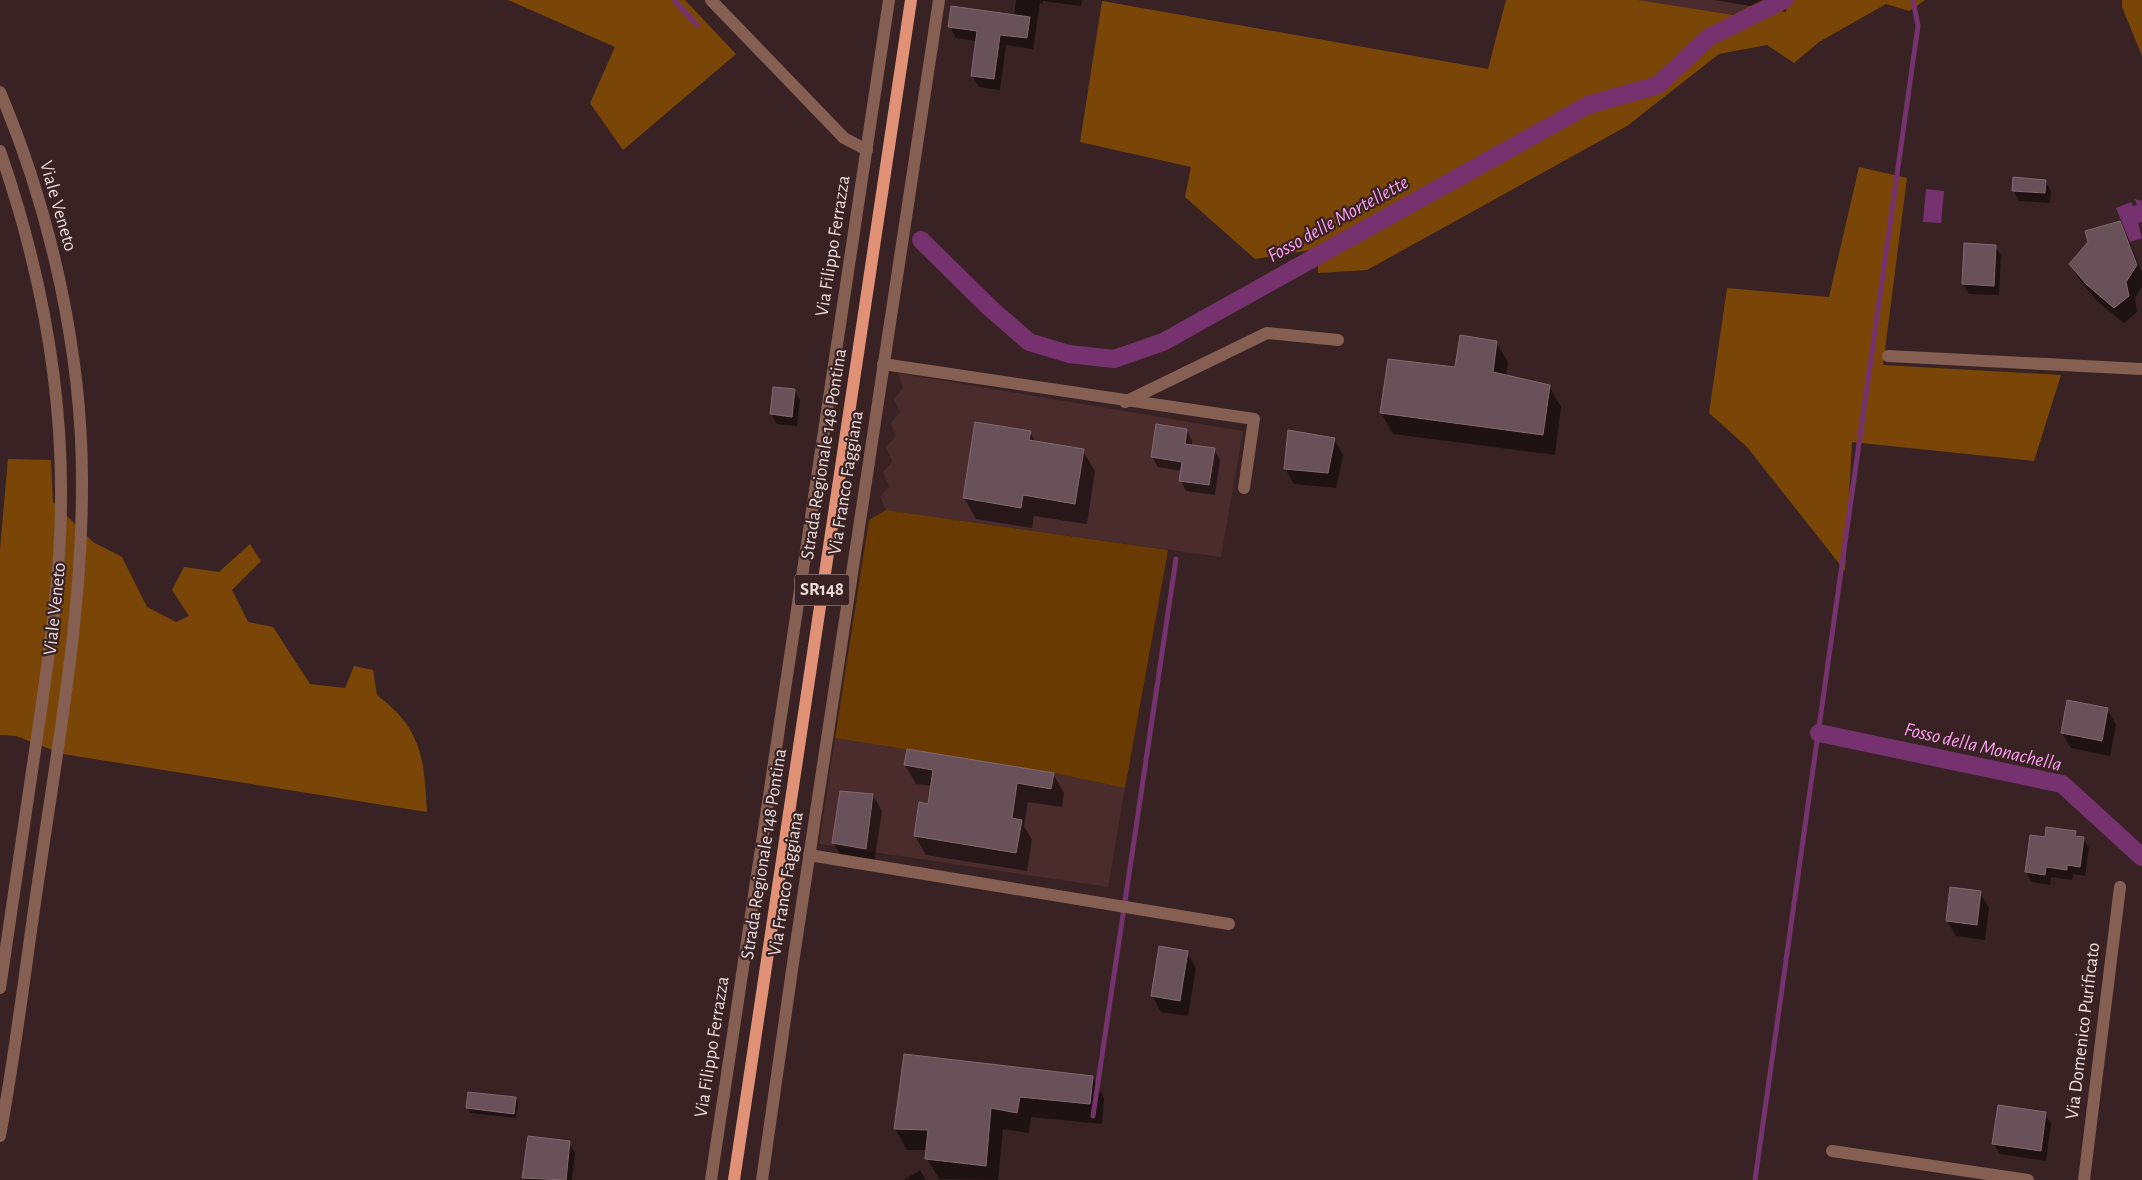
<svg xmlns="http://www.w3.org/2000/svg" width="2142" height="1180" viewBox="0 0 2142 1180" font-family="'Alegreya Sans',sans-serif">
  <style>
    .built { fill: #4a2c2d }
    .green { fill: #693b02 }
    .forest { fill: #7a4607 }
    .water { fill: #75326f }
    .shadow { fill: #0007 }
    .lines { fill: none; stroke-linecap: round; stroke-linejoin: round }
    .stream { stroke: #75326f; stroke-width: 5 }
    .canal { stroke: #75326f; stroke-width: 18 }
    .building { fill: #69515a; stroke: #816770 }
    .minor { stroke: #855f51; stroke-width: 12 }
    .major { stroke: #e19276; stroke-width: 12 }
    .labels { text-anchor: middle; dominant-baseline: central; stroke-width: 4.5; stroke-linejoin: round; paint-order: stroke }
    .shield { fill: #392223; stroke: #b5a3a3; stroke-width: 1 }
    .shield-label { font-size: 18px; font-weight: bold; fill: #eadada }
    .street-label { font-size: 19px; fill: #eadada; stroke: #392223 }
    .water-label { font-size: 20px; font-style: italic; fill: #fe9ff3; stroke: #392223 }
  </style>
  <rect width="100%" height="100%" fill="#392223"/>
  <g class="built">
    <path d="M1638,0h122l-25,15z"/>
    <path d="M898,373l345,58 -22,126 -335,-47 -6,-13 9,-11 -6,-14 9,-10 -6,-15 10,-11 -5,-13 9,-11 -6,-13 9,-11z"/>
    <path d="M835,738l219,35 71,15 -17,99 -289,-43z"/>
  </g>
  <path class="green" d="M886,510l282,40 -43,238 -71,-15 -219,-35 34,-218z"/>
  <g class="forest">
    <path d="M508,0h177l51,54 -113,96 -33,-47 25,-56z"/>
    <path d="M1506,0h132l96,15 26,-15h165l-16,11 -23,-7 -67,38 -25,21 -27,-18 -48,9 -92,72 -260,144 -49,3v-24l-63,10 -70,-62 6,-30 -111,-25 22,-141 386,68z"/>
    <path d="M2122,0h20v56l-20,-49z"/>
    <path d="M1859,167l48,11 -24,187 178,10 -27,86 -182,-19 -7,129 -98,-124 -38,-34 18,-125 102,9z"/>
    <path d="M8,459l43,1 2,42 40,40 29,15 25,50 29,15 13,-6 -17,-26 12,-23 35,5 31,-28 11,17 -29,29 16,32 25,5 37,57 35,4 9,-22 19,4 4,25c45,34 47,63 50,117l-364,-58 -47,-18 -16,-1v-186z"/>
  </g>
  <g class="water">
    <path d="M1926,189l18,2 -3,32 -18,-1z"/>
    <path d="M2135,199l7,2v21l-4,1 4,15 -12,4 -14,-34 15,-6 2,4 4,-1z"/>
  </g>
  <g class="shadow">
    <path d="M1016,0h66l-1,6 -38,-5v3l-3,-1 -7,46 -27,-4 -6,45 -21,-3 -7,-11 5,-35 -21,-3 -6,-11 64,-11z"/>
    <path d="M1714,0h74l-2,12z"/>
    <path d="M2045,181l6,10 -1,12 -31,-2 -6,-11z"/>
    <path d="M2119,222l9,16 14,35v13l-7,12 2,14 -13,11 -27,-22 -18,-22 -9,-15z"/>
    <path d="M1995,246l6,10 -2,39 -30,-1 -6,-10z"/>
    <path d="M1496,342l12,20 -2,14 43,10 12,21 -6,48 -162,-21 -12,-21z"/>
    <path d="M794,390l6,10 -3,26 -20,-2 -6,-10z"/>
    <path d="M1187,431l5,10v5l22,3 6,11 -5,35 -29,-4 -5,-10 1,-10 -24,-4 -6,-10z"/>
    <path d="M1030,432l6,11 47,8 12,20 -8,53 -53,-8 -2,12 -56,-9 -12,-21z"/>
    <path d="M1334,439l9,16 -7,33 -42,-4 -9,-16z"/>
    <path d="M2107,709l9,16 -6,31 -39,-8 -9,-15z"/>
    <path d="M905,765l148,9 11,19 -2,14 -34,-5 -4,24 8,14 -5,31 -101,-16 -11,-19 5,-32 9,1 3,-19 -16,-2z"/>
    <path d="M873,795l9,16 -8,53 -32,-6 -9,-16z"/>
    <path d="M2075,832l3,5 5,1 6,10 -4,28 -12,-2 -1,6 -21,-3 -1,8 -18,-3 -6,-10 20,-34z"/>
    <path d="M1980,893l9,15 -4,32 -29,-4 -9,-15z"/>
    <path d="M1187,953l9,15 -8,48 -27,-4 -9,-16z"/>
    <path d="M906,1055l186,22 12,21 -2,26 -71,-7 -2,16 -26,-4 -5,51 -59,-1 -12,-20 1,-9h-21l-12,-21z"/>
    <path d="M515,1098l3,5 -2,15 -46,-5 -2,-5z"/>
    <path d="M2045,1114l6,10 -5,37 -46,-7 -6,-10z"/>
    <path d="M569,1143l6,10 -3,27h-47l-1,-3z"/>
    <path d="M920,1170l6,10h-22z"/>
  </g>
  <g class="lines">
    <g class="stream">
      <path d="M674,0l23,25"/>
      <path d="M1093,1116l83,-557"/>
      <path d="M1755,1180l163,-1154 -5,-26"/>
    </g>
    <g class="canal">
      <path d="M921,240l69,68 39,34 40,12 45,5 49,-17 425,-237 70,-20 51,-48 75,-37"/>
      <path d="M1819,733l243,51 80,73"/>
    </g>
  </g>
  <g class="building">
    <path d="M951,6l79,11 -3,21 -27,-3 -6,44 -23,-3 6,-45 -29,-4z"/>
    <path d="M2013,177l33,3 -1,13 -33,-2z"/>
    <path d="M2120,221l17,44 -11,17 3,14 -15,12 -27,-23 -18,-21 19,-22 -3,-11z"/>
    <path d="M1964,243l32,2 -2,41 -32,-2z"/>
    <path d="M1460,335l37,6 -4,31 57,13 -7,50 -163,-22 8,-54 67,8z"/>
    <path d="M773,387l22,2 -3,28 -22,-3z"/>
    <path d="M975,422l56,9 -2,9 55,9 -9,55 -52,-9 -2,13 -58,-10z"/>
    <path d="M1156,424l31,5 -2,15 30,4 -6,37 -30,-4 3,-19 -31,-5z"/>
    <path d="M1288,430l47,8 -7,35 -44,-4z"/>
    <path d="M2067,700l41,8 -6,33 -41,-8z"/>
    <path d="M907,749l147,24 -3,16 -34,-6 -5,35 10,2 -6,33 -102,-17 5,-34 9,2 5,-34 -29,-5z"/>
    <path d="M840,791l33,3 -7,55 -34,-6z"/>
    <path d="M2046,827l30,4 -1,5 9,1 -4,30 -13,-2v5l-21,-3 -1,8 -20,-3 5,-37 15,2z"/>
    <path d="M1950,887l31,4 -4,34 -31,-4z"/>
    <path d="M1159,946l29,5 -8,50 -29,-5z"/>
    <path d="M904,1054l189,22 -3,28 -70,-7 -3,16 -26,-5 -5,58 -61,-7 3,-29 -34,-1z"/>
    <path d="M468,1092l48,5 -2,17 -48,-6z"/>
    <path d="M1998,1105l48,7 -5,39 -49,-7z"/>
    <path d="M528,1136l42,5 -4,39 -44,-2z"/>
  </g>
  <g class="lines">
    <g class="minor">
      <path d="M711,0l133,138 23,12"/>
      <path d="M0,92c51,120 83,264 82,394 0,126 -23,252 -41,376 -14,91 -24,183 -41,274"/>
      <path d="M0,151c38,110 62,230 61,347 0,71 -10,142 -20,212 -13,93 -28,185 -41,278"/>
      <path d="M1888,356l254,13"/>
      <path d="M883,364l371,55 -10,69"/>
      <path d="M1125,402l142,-69 71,7"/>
      <path d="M809,855l420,69"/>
      <path d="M1832,1151l196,29"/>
      <path d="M711,1180l178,-1180"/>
      <path d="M762,1180l31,-217 146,-963"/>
      <path d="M2084,1180l36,-293"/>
    </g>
    <path class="major" d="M734,1180l177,-1180"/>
  </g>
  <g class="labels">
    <rect class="shield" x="794.5" y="574.5" width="55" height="31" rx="4"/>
    <g class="shield-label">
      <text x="822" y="590">SR148</text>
    </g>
    <g class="street-label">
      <text transform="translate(58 206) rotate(74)">Viale Veneto</text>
      <text transform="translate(833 246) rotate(-81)">Via Filippo Ferrazza</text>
      <text transform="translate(824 454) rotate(-81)">Strada Regionale 148 Pontina</text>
      <text transform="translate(846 483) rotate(-81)">Via Franco Faggiana</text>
      <text transform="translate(55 609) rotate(-84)">Viale Veneto</text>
      <text transform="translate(764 854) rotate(-81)">Strada Regionale 148 Pontina</text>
      <text transform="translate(786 884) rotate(-81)">Via Franco Faggiana</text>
      <text transform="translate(2083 1031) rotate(-83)">Via Domenico Purificato</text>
      <text transform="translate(712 1047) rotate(-81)">Via Filippo Ferrazza</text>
    </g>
    <g class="water-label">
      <text transform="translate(1338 219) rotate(-29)">Fosso delle Mortellette</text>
      <text transform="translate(1983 747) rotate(13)">Fosso della Monachella</text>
    </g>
  </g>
</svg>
